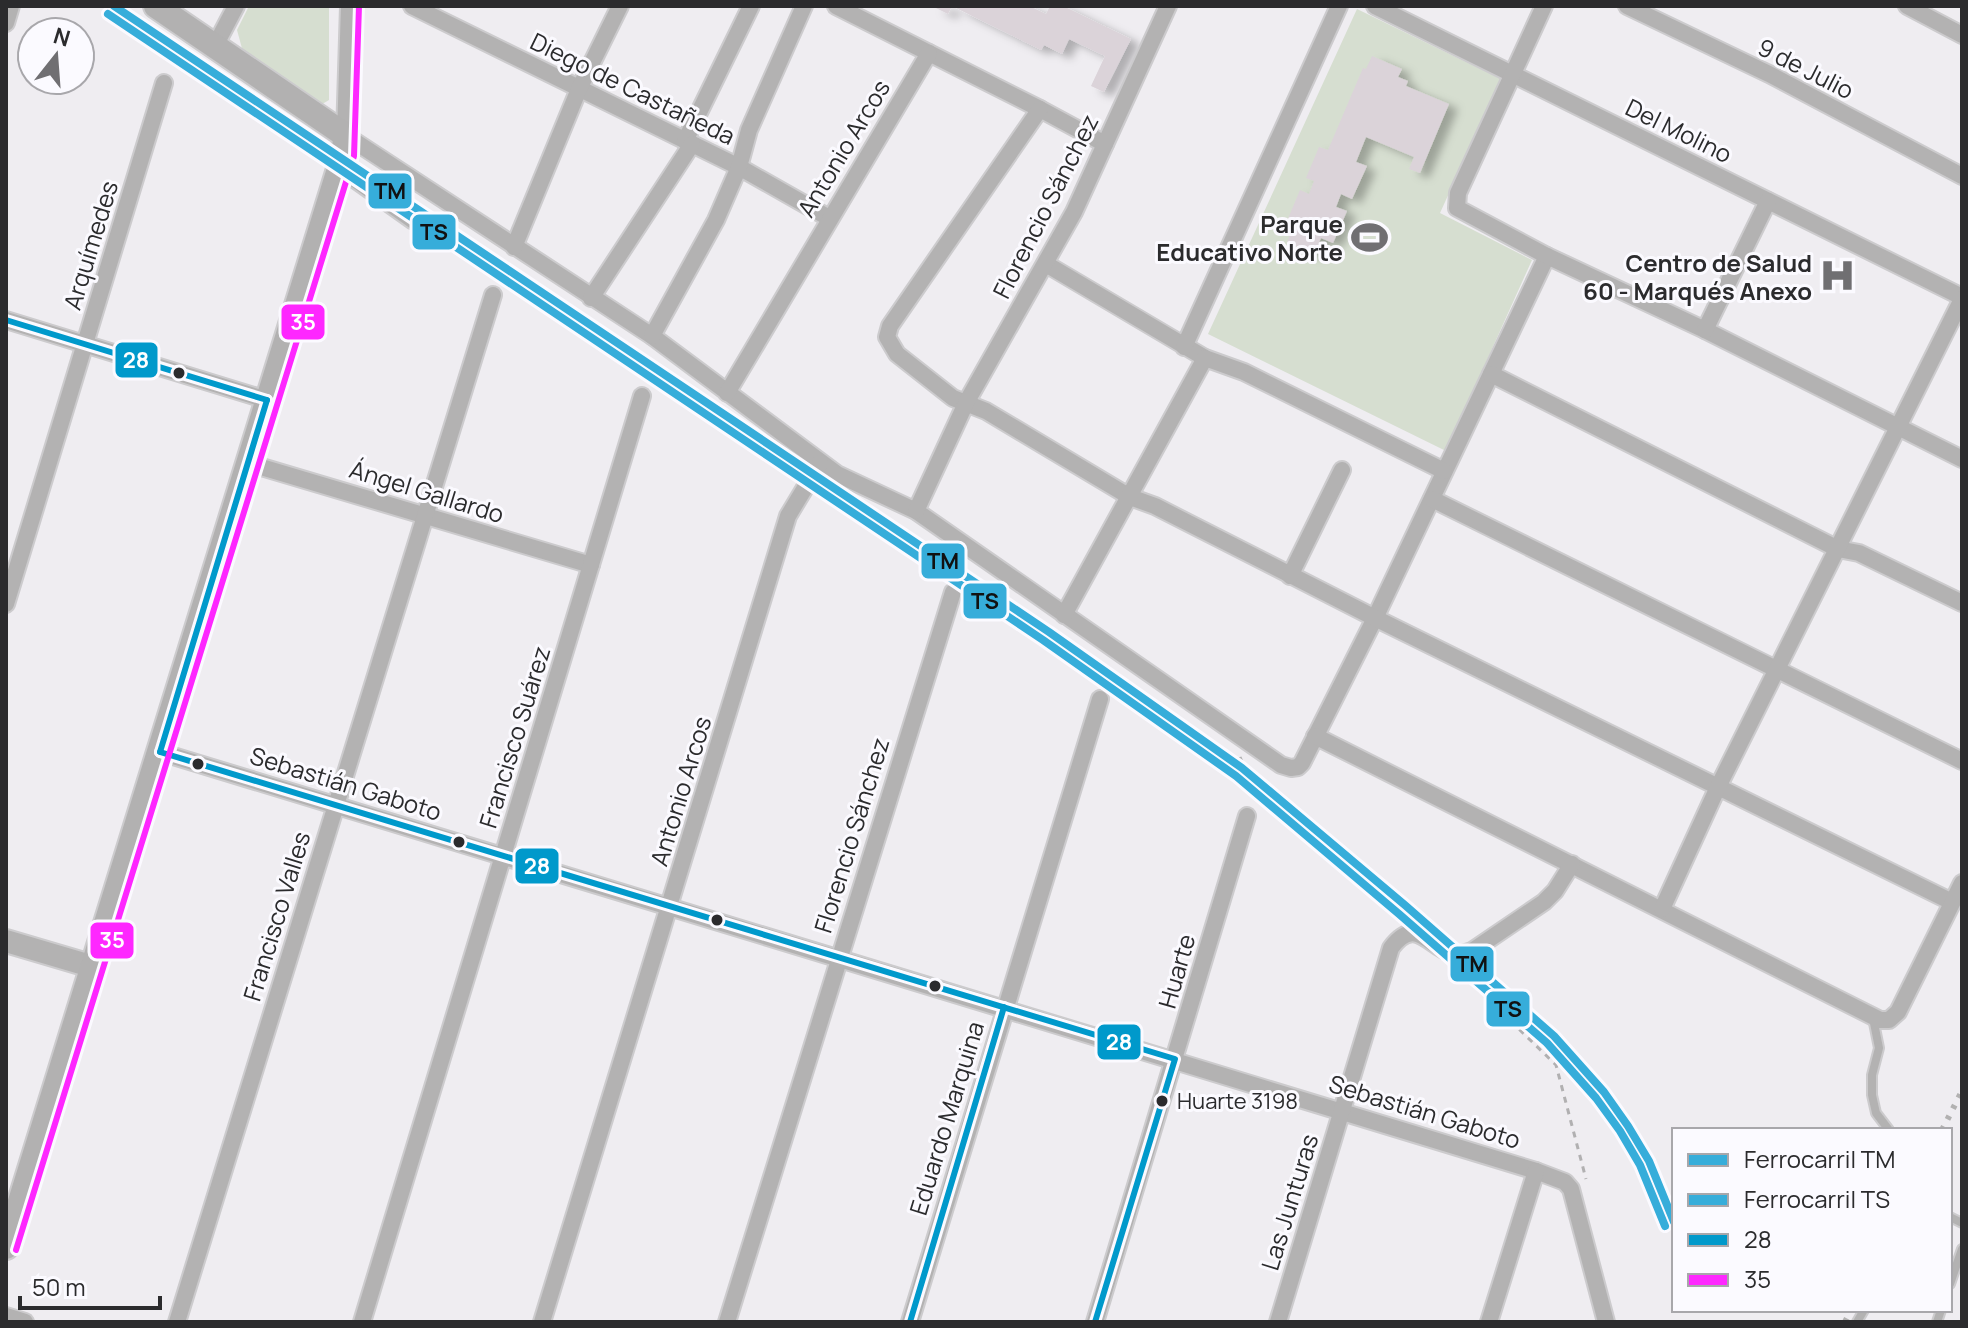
<svg xmlns="http://www.w3.org/2000/svg" width="1968" height="1328" viewBox="0 0 1968 1328" font-family="Manrope,sans-serif">
  <style>
    .green { fill: #d6ded0 }
    .building { fill: #dbd3d9; filter: url(#shadow) }
    .lines { fill: none; stroke-linecap: round; stroke-linejoin: round }
    .service-casing { stroke: #cccbcd; stroke-width: 12 }
    .minor-casing { stroke: #cccbcd; stroke-width: 20 }
    .tertiary-casing { stroke: #cccbcd; stroke-width: 26 }
    .secondary-casing { stroke: #cccbcd; stroke-width: 28 }
    .path { stroke: #b1b0b1; stroke-width: 3; stroke-dasharray: 6 6; stroke-linecap: butt }
    .service { stroke: #b3b2b2; stroke-width: 8 }
    .minor { stroke: #b3b2b2; stroke-width: 16 }
    .tertiary { stroke: #b3b2b2; stroke-width: 22 }
    .secondary { stroke: #b2b1b1; stroke-width: 24 }
    .rail { stroke: #b2b1b1; stroke-width: 6; stroke-dasharray: 4 8; stroke-linecap: butt }
    .bus-1-casing { stroke: #fbfaff; stroke-width: 12 }
    .bus-2-casing { stroke: #fbfaff; stroke-width: 12 }
    .bus-1 { stroke: #0099cb; stroke-width: 6 }
    .bus-2 { stroke: #fe27ff; stroke-width: 6 }
    .rail-1-casing { stroke: #fbfaff; stroke-width: 14 }
    .rail-2-casing { stroke: #fbfaff; stroke-width: 14 }
    .rail-1 { stroke: #36adda; stroke-width: 8 }
    .rail-2 { stroke: #36adda; stroke-width: 8 }
    .bus-dot { fill: #2b2b2d; stroke: #fbfaff; stroke-width: 3 }
    .labels { text-anchor: middle; dominant-baseline: central; stroke-width: 6; stroke-linejoin: round; paint-order: stroke }
    .bus-label { font-size: 22px; fill: #2b2b2d; stroke: #fbfaff; text-anchor: start }
    .street-label { font-size: 24px; fill: #2b2b2d; stroke: #fbfaff }
    .poi-label { font-size: 24px; font-weight: bold; fill: #2b2b2d; stroke: #fbfaff; text-anchor: end }
    .line-badge { stroke: #fbfaff; stroke-width: 3 }
    .badge-label { font-size: 22px; text-anchor: middle; font-weight: bold; fill: #fff }
    .pale-badge-label { font-size: 22px; text-anchor: middle; font-weight: bold; fill: #111 }
  </style>
  <defs>
    <filter id="shadow"><feDropShadow dx="9" dy="5" stdDeviation="4" flood-color="#0004"/></filter>
  </defs>
  <rect width="100%" height="100%" fill="#efedf1"/>
  <g class="green">
    <path d="M249,6h80v94l-10,6 -76,-54 -6,-22z"/>
    <path d="M1357,9l144,70 -61,134 92,47 -86,191 -238,-117z"/>
  </g>
  <g class="building">
    <path d="M932,6h97l17,8 4,-8h13l68,33 -27,53 -13,-6 14,-30 -36,-17 -7,15 -18,-9 -3,5 -89,-44 -4,8z"/>
    <path d="M1372,56l30,13 -4,8 10,4 -2,5 43,18 -29,69 -11,-4 5,-12 -48,-20 -10,25 11,4 -15,33 -11,-5 -5,13 11,4 -14,32 -12,-5 -7,16 -27,-12 7,-17 -7,-4 13,-31 9,4 5,-13 -8,-3 13,-31 9,3 35,-82 3,1z"/>
  </g>
  <g class="lines">
    <defs>
      <g id="service">
        <path d="M342,175l69,49"/>
        <path d="M1873,1018l6,30 -7,27v20l4,18 13,17"/>
        <path d="M1950,1217l12,6"/>
        <path d="M1950,1284l12,-35"/>
        <path d="M1857,1322l7,-12"/>
        <path d="M1937,1322l4,-12"/>
      </g>
      <g id="minor">
        <path d="M349,6l-4,129 307,201 185,138 79,37 365,254 10,3 7,-1 4,-4 73,-145 172,-362"/>
        <path d="M412,6l327,161 90,51"/>
        <path d="M836,6l204,103 65,35"/>
        <path d="M1375,6l587,291"/>
        <path d="M1544,6l-86,187 -1,15 90,48 158,74 257,129"/>
        <path d="M1627,6l142,68 193,102"/>
        <path d="M1907,6l55,29"/>
        <path d="M6,23l5,-17"/>
        <path d="M215,46l21,-40"/>
        <path d="M1040,109l-150,217 -3,11 10,17 56,44 33,13 144,86 25,9 220,112 577,284"/>
        <path d="M685,141l66,-135"/>
        <path d="M514,247l65,-158 41,-83"/>
        <path d="M1046,264l159,94 39,14 200,99"/>
        <path d="M591,298l101,-154"/>
        <path d="M6,320l261,80"/>
        <path d="M1705,330l63,-129"/>
        <path d="M652,336l64,-116 23,-53 10,-37 55,-124"/>
        <path d="M1184,347l155,-341"/>
        <path d="M1491,374l347,175 21,4 103,50"/>
        <path d="M727,393l202,-340"/>
        <path d="M248,463l343,102"/>
        <path d="M1432,499l530,262"/>
        <path d="M916,511l50,-108 108,-191 94,-206"/>
        <path d="M1290,576l52,-106"/>
        <path d="M6,604l158,-521"/>
        <path d="M1064,615l141,-257"/>
        <path d="M1315,736l565,284h9l9,-8 64,-129"/>
        <path d="M160,752l1376,419 29,11 6,7 35,133"/>
        <path d="M1662,909l56,-122 244,-488"/>
        <path d="M6,1316l19,6"/>
        <path d="M177,1322l316,-1027"/>
        <path d="M362,1322l280,-926"/>
        <path d="M542,1322l246,-806 32,-53"/>
        <path d="M727,1322l226,-730"/>
        <path d="M910,1322l190,-623"/>
        <path d="M1095,1322l152,-506"/>
        <path d="M1278,1322l113,-374c25,-33 37,-1 62,6 6,2 13,-1 19,-3l72,-49 11,-11 17,-27"/>
        <path d="M1489,1322l47,-151"/>
      </g>
      <path id="tertiary" d="M6,941l88,26"/>
      <path id="secondary" d="M6,1247l338,-1094 1,-18 -189,-129"/>
    </defs>
    <use href="#service" class="service-casing"/>
    <use href="#minor" class="minor-casing"/>
    <use href="#tertiary" class="tertiary-casing"/>
    <use href="#secondary" class="secondary-casing"/>
    <g class="path">
      <path d="M122,6l13,9"/>
      <path d="M504,283l13,-15"/>
      <path d="M890,520l120,80"/>
      <path d="M1240,757l3,7 -2,8 1,5 159,140"/>
      <path d="M1459,971l97,94 30,114"/>
    </g>
    <use href="#service" class="service"/>
    <use href="#minor" class="minor"/>
    <use href="#tertiary" class="tertiary"/>
    <use href="#secondary" class="secondary"/>
    <g class="rail">
      <path d="M1942,1130l20,-39"/>
      <path d="M1845,1322l6,-12"/>
    </g>
    <defs>
      <g id="bus-1">
        <path d="M6,320l261,80"/>
        <path d="M160,752l1015,307 -80,263"/>
        <path d="M160,752l107,-352"/>
        <path d="M910,1322l94,-315"/>
      </g>
      <path id="bus-2" d="M16,1250l338,-1094 5,-150"/>
    </defs>
    <use href="#bus-1" class="bus-1-casing"/>
    <use href="#bus-2" class="bus-2-casing"/>
    <use href="#bus-1" class="bus-1"/>
    <use href="#bus-2" class="bus-2"/>
    <defs>
      <path id="rail-1" d="M114,6l935,626 193,136 164,138 148,130 50,56 24,34 21,35 25,61"/>
      <path id="rail-2" d="M108,14l935,626 193,136 163,138 148,129 49,55 24,33 20,34 25,61"/>
    </defs>
    <use href="#rail-1" class="rail-1-casing"/>
    <use href="#rail-2" class="rail-2-casing"/>
    <use href="#rail-1" class="rail-1"/>
    <use href="#rail-2" class="rail-2"/>
  </g>
  <defs>
    <symbol id="stadium-bare" viewBox="-9 -9 18 18"><path d="M0-5a6.5 5 0 1 0 0 10a6.5 5 0 1 0 0-10ZM-3.5-1.8h7v3.6h-7Z" fill="#706f72" stroke="#fbfaff" stroke-width="2.5" paint-order="stroke"/></symbol>
    <symbol id="hospital-bare" viewBox="-9 -9 18 18"><path d="M-5-5h3v3.5h4V-5h3V5h-3V1.5h-4V5h-3Z" fill="#706f72" stroke="#fbfaff" stroke-width="2.5" paint-order="stroke"/></symbol>
  </defs>
  <g fill-rule="evenodd">
    <use href="#stadium-bare" x="1344" y="212" width="51" height="51"/>
    <use href="#hospital-bare" x="1812" y="250" width="51" height="51"/>
  </g>
  <g class="bus-dot">
    <circle cx="179" cy="373" r="7"/>
    <circle cx="198" cy="764" r="7"/>
    <circle cx="459" cy="842" r="7"/>
    <circle cx="717" cy="920" r="7"/>
    <circle cx="935" cy="986" r="7"/>
    <circle cx="1162" cy="1101" r="7"/>
  </g>
  <g class="labels">
    <g class="bus-label">
      <text x="1177" y="1101">Huarte 3198</text>
    </g>
    <g class="street-label">
      <text transform="translate(1806 68) rotate(27)">9 de Julio</text>
      <text transform="translate(633 88) rotate(26)">Diego de Castañeda</text>
      <text transform="translate(1679 130) rotate(26)">Del Molino</text>
      <text transform="translate(843 148) rotate(-59)">Antonio Arcos</text>
      <text transform="translate(1045 206) rotate(-63)">Florencio Sánchez</text>
      <text transform="translate(90 245) rotate(-73)">Arquímedes</text>
      <text transform="translate(427 491) rotate(17)">Ángel Gallardo</text>
      <text transform="translate(514 737) rotate(-73)">Francisco Suárez</text>
      <text transform="translate(346 783) rotate(17)">Sebastián Gaboto</text>
      <text transform="translate(680 791) rotate(-73)">Antonio Arcos</text>
      <text transform="translate(851 835) rotate(-73)">Florencio Sánchez</text>
      <text transform="translate(276 916) rotate(-73)">Francisco Valles</text>
      <text transform="translate(1176 971) rotate(-74)">Huarte</text>
      <text transform="translate(1425 1111) rotate(17)">Sebastián Gaboto</text>
      <text transform="translate(946 1118) rotate(-73)">Eduardo Marquina</text>
      <text transform="translate(1289 1202) rotate(-73)">Las Junturas</text>
    </g>
    <g class="poi-label">
      <text x="1343" y="223">Parque<tspan x="1343" dy="28">Educativo Norte</tspan></text>
      <text x="1812" y="262">Centro de Salud<tspan x="1812" dy="28">60 - Marqués Anexo</tspan></text>
    </g>
  </g>
  <g class="line-badge">
    <rect x="367" y="172" width="46" height="38" rx="8" fill="#36adda"/>
    <rect x="411" y="213" width="46" height="38" rx="8" fill="#36adda"/>
    <rect x="280" y="303" width="46" height="38" rx="8" fill="#fe27ff"/>
    <rect x="114" y="341" width="45" height="38" rx="8" fill="#0099cb"/>
    <rect x="920" y="542" width="46" height="38" rx="8" fill="#36adda"/>
    <rect x="962" y="582" width="46" height="38" rx="8" fill="#36adda"/>
    <rect x="514" y="847" width="46" height="38" rx="8" fill="#0099cb"/>
    <rect x="89" y="921" width="46" height="39" rx="8" fill="#fe27ff"/>
    <rect x="1449" y="945" width="46" height="38" rx="8" fill="#36adda"/>
    <rect x="1485" y="990" width="46" height="38" rx="8" fill="#36adda"/>
    <rect x="1096" y="1023" width="46" height="38" rx="8" fill="#0099cb"/>
  </g>
  <g class="badge-label">
    <text x="303" y="330">35</text>
    <text x="136" y="368">28</text>
    <text x="537" y="874">28</text>
    <text x="112" y="948">35</text>
    <text x="1119" y="1050">28</text>
  </g>
  <g class="pale-badge-label">
    <text x="390" y="199">TM</text>
    <text x="434" y="240">TS</text>
    <text x="943" y="569">TM</text>
    <text x="985" y="609">TS</text>
    <text x="1472" y="972">TM</text>
    <text x="1508" y="1017">TS</text>
  </g>
  <rect width="1968" height="1328" fill="none" stroke="#2b2b2d" stroke-width="16"/>
  <rect x="1672" y="1128" width="280" height="184" fill="#fbfaff" stroke="#a8a7ab" stroke-width="2"/>
  <rect x="1688" y="1154" width="40" height="12" fill="#36adda" stroke="#a8a7ab" stroke-width="2"/>
  <text x="1744" y="1168" font-size="24" fill="#2b2b2d">Ferrocarril TM</text>
  <rect x="1688" y="1194" width="40" height="12" fill="#36adda" stroke="#a8a7ab" stroke-width="2"/>
  <text x="1744" y="1208" font-size="24" fill="#2b2b2d">Ferrocarril TS</text>
  <rect x="1688" y="1234" width="40" height="12" fill="#0099cb" stroke="#a8a7ab" stroke-width="2"/>
  <text x="1744" y="1248" font-size="24" fill="#2b2b2d">28</text>
  <rect x="1688" y="1274" width="40" height="12" fill="#fe27ff" stroke="#a8a7ab" stroke-width="2"/>
  <text x="1744" y="1288" font-size="24" fill="#2b2b2d">35</text>
  <g transform="translate(56 56) rotate(17)"><circle r="38" fill="#fbfaff" stroke="#a8a7ab" stroke-width="2"/>
  <path d="M0-6L14 30L0 20L-14 30Z" fill="#706f72"/>
  <text y="-12" font-size="22" font-weight="bold" text-anchor="middle" fill="#2b2b2d">N</text>
  </g>
  <path d="M20 1296v12h140v-12" fill="none" stroke="#2b2b2d" stroke-width="4"/>
  <text x="32" y="1296" font-size="24" fill="#2b2b2d" stroke="#fbfaff" stroke-width="6" paint-order="stroke">50 m</text>
</svg>
